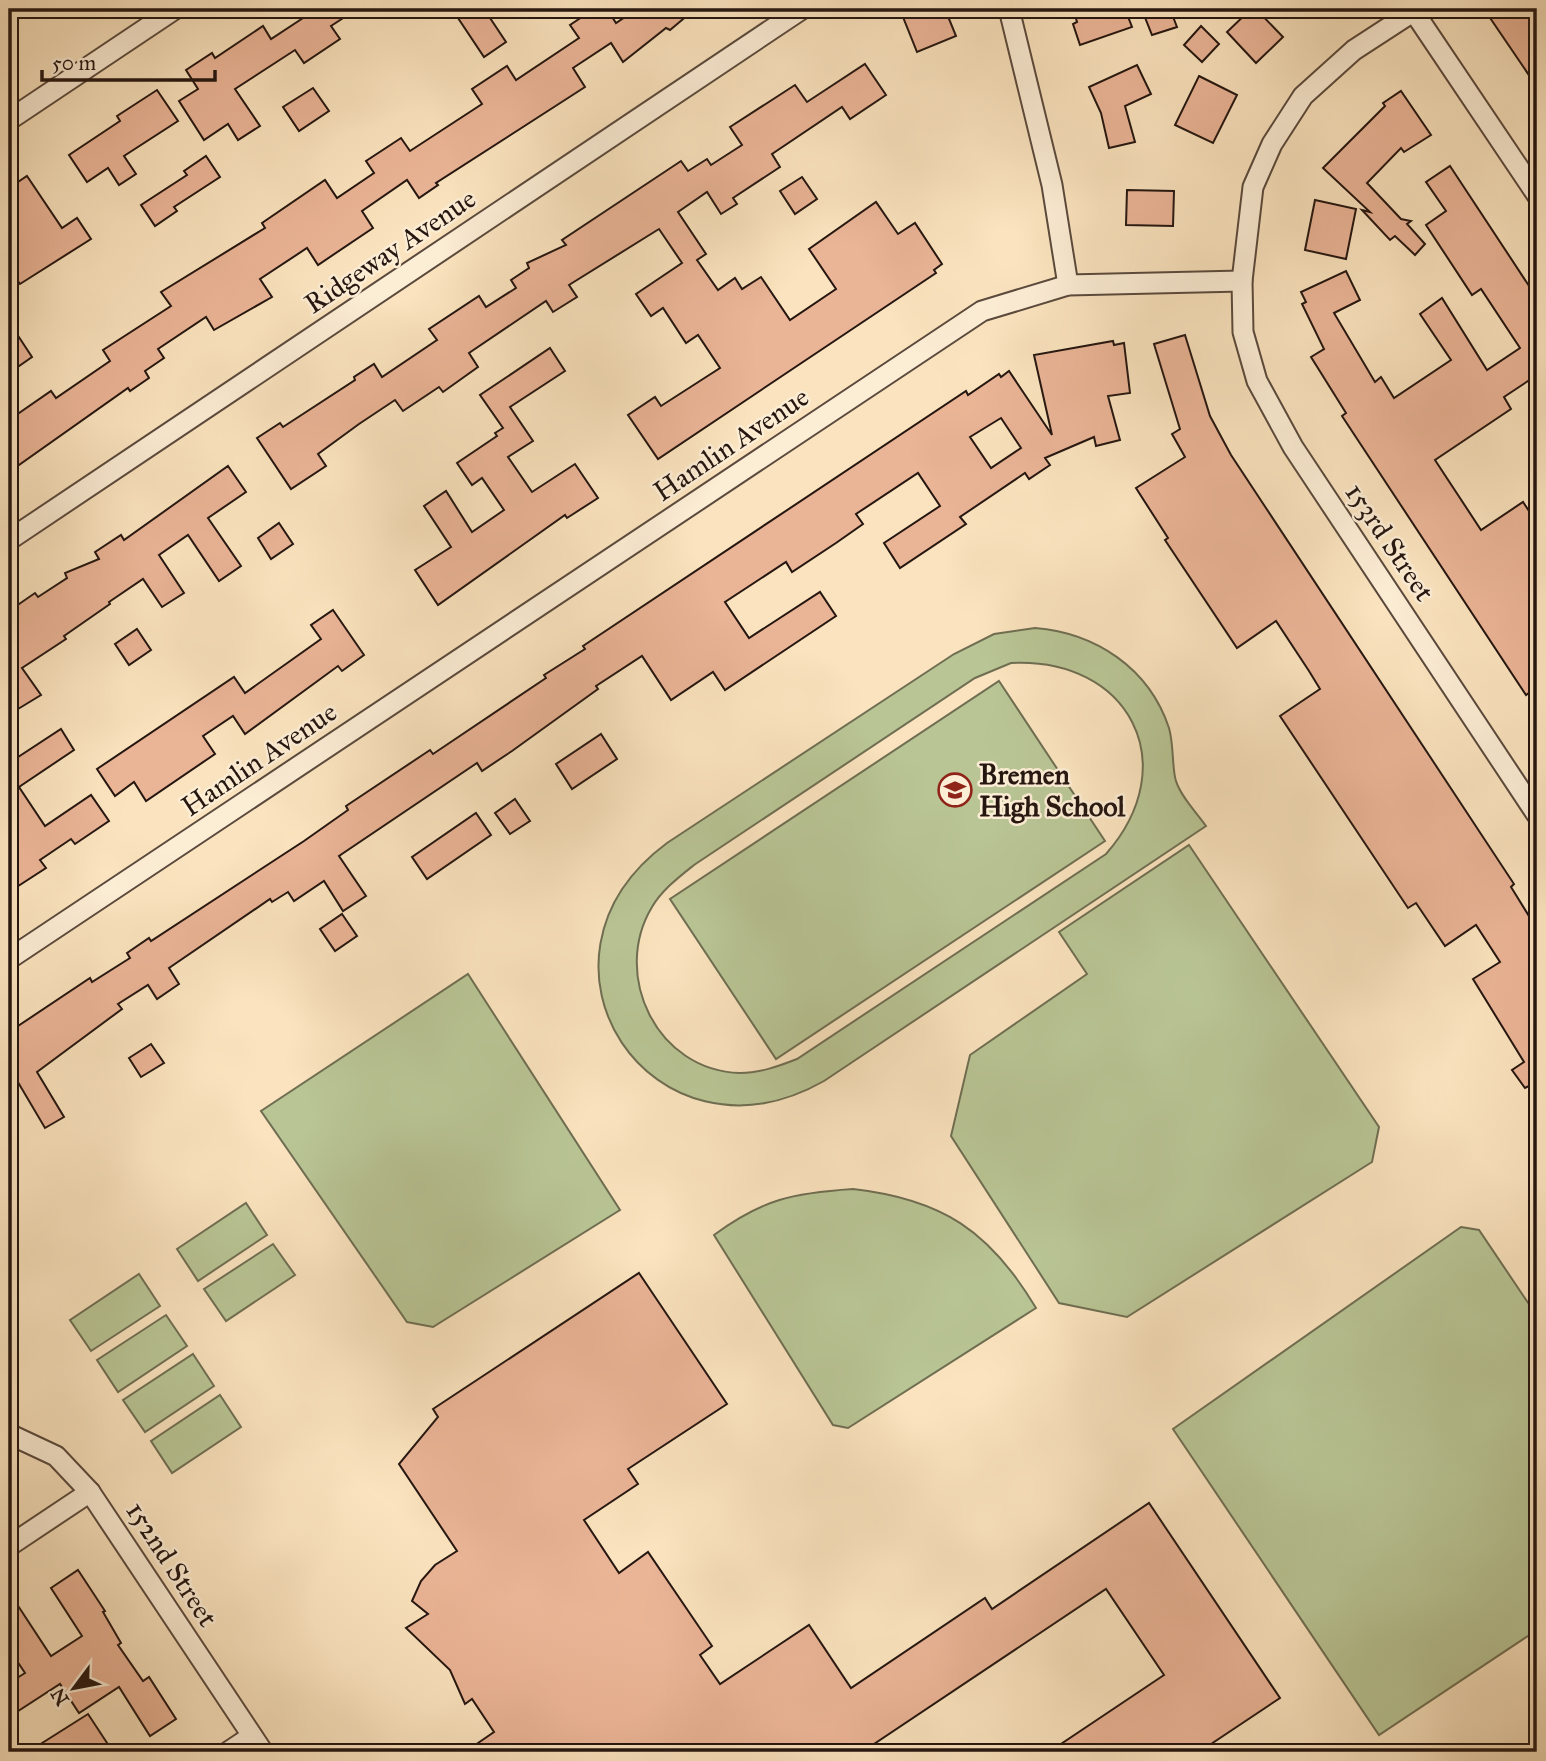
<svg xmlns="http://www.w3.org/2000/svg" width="1546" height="1761" viewBox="0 0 1546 1761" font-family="'IM FELL Great Primer',serif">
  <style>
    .green { fill: #b9c595; stroke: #6f6e52; stroke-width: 2; fill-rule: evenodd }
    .building { fill: #eab496; stroke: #251610; stroke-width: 2; fill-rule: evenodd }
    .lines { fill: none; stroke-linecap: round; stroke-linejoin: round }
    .minor-casing { stroke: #5a493c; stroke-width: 23 }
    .minor { stroke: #fcedd5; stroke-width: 19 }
    .labels { text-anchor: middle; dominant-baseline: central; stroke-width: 5; stroke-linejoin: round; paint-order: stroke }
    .street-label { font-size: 28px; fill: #251610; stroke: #fcedd5 }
    .poi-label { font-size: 28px; font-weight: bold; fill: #251610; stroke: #fcedd5; text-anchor: start }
  </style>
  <rect width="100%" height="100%" fill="#fae3be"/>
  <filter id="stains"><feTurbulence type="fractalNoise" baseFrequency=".00286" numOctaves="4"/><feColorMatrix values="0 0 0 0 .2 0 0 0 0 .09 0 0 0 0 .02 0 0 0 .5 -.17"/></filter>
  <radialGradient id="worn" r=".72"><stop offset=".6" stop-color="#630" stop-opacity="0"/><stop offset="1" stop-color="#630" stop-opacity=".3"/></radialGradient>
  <g class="green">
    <path d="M1035,628c61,5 114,40 134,100 5,17 3,42 7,53 5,16 21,32 30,45l-382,255c-171,97 -316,-120 -157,-238l287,-189 40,-20zM1011,663c118,-6 174,101 95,191l-309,205c-18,7 -37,14 -57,14 -83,-2 -129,-98 -88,-166 10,-17 27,-30 42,-42l281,-187z"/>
    <path d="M999,681l106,160 -329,218 -106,-160z"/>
    <path d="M1189,845l190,282 -7,35 -245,155 -68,-14 -108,-167 19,-81 117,-81 -28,-42z"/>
    <path d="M468,974l152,236 -187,117 -26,-5 -146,-211z"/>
    <path d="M853,1189c89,10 137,42 183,119l-188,120 -15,-3 -119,-190c49,-36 79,-42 139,-46z"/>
    <path d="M246,1203l21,32 -69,46 -21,-32z"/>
    <path d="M1461,1227l18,3 58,86v314l-158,105 -206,-306z"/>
    <path d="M273,1244l22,31 -69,46 -22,-32z"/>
    <path d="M139,1274l21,32 -69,45 -21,-31z"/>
    <path d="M166,1315l21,31 -69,46 -21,-32z"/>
    <path d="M193,1354l21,32 -69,46 -22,-32z"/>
    <path d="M220,1395l21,32 -69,46 -21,-32z"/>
  </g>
  <g class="building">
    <path d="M297,9h60l-26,17 9,13 -36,24 -9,-13 -60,39 25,37 -22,14 -10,-16 -24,16 -25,-39 19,-12 -12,-19 26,-17 3,5 48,-32 8,13 32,-21z"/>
    <path d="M452,9h32l22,33 -22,15z"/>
    <path d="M594,9h13l9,14 21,-14h58l-25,21 -4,-2 -43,34 -12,-19 -38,25 12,19 -149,96 2,2 -19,13 -12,-18 -45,31 11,17 -55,37 -11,-17 -47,31 12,18 -58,33 -8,-13 -48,32 6,9 -19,13 4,7 -19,13 -2,-3 -119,84v-52l42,-29 5,7 54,-37 -7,-11 68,-44 -10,-14 104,-64 -3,-5 63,-43 12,18 37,-25 -8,-12 35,-23 9,13 72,-47 -10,-15 35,-23 9,14 63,-42 -9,-13z"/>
    <path d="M923,9h22l11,27 -39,16 -14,-35z"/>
    <path d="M1085,9h40l7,18 -52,18 -7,-21 4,-2 -3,-10z"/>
    <path d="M1163,9h7l7,18 -25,8 -8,-20z"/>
    <path d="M1251,9h5l27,28 -27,26 -29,-31z"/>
    <path d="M1484,9h53v78z"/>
    <path d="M1201,26l18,18 -17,18 -18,-17z"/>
    <path d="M865,64l21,31 -36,24 -8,-12 -70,47 8,13 -47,31 4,6 -16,10 -14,-22 -29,20 28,42 -9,6 21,30 17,-12 7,11 19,-12 29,43 46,-31 -27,-40 67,-47 22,32 17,-11 27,41 -8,6 2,3 -278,186 -30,-44 27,-18 6,9 59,-38 -22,-33 -12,8 -23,-35 -12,8 -15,-22 46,-31 -23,-34 -90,56 8,12 -24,15 -7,-11 -77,52 9,14 -35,25 -4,-5 -36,24 -8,-11 -36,24 -41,30 8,12 -35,23 -34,-51 23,-15 3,4 72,-47 -1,-3 20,-13 8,13 55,-37 -8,-11 50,-33 7,11 30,-19 -5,-8 18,-12 -2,-5 39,-18 -4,-5 119,-79 7,10 19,-12 4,6 31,-20 -12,-18 65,-42 12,17z"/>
    <path d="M1137,65l14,29 -26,12 10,36 -26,6 -8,-35 -12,-26z"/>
    <path d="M1199,76l38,19 -24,48 -38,-18z"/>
    <path d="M313,88l16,23 -30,20 -16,-24z"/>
    <path d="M157,90l21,31 -54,35 12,18 -17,11 -11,-17 -21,14 -18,-27 51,-34 -3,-5z"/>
    <path d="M1401,91l30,44 -27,17 -3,-4 -34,35 34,36 10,2 -4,3 18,20 -10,11 -20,-19 -5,4 -28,-30 8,2 -47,-44 62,-62 -2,-3z"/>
    <path d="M206,156l14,21 -46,30 3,4 -22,15 -14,-21 46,-30 -3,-4z"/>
    <path d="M1450,166l87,132v77l-33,22 7,12 -76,51 46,70 42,-28 14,21v164l-11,8 -184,-279 4,-3 -35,-56 13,-8 -22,-45 4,-2 -5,-10 45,-21 14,29 -26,13 41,69 6,-5 13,21 57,-38 -31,-46 22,-16 45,72 33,-22 -39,-59 -9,6 -46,-70 20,-14 -20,-29z"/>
    <path d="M27,176l35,52 15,-10 14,21 -71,45 -11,-16v-80z"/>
    <path d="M802,177l15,22 -22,15 -15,-23z"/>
    <path d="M1127,190l47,1 -1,35 -47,-1z"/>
    <path d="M1315,200l41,9 -10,50 -41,-9z"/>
    <path d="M9,322l23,35 -23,16z"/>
    <path d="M1185,335l25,81 21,39 283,429 -3,3 26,42v153l-12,6 -13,-18 12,-8 -51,-83 27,-17 -24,-37 -31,21 -29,-43 -8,5 -128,-192 40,-27 -11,-18 -33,-50 -39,27 -72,-108 3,-2 -32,-50 49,-31 -13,-23 8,-5 -26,-85z"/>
    <path d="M1113,341l1,4 10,-2 6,50 -22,3 12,44 -24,6 -2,-9 -49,21 5,7 -21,14 -4,-6 -65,44 6,7 -66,44 -16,-25 56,-37 -22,-33 -62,41 7,10 -27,19 -44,29 -6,-10 -61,40 24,36 71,-46 16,24 -111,74 -12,-18 -42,28 -29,-44 -46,30 2,3 -86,62 -30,20 -5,-8 -138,93 27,40 -23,15 -19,-30 -30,20 -6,-9 -16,10 -2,-3 -101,69 10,16 -22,15 -9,-14 -30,19 4,5 -85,63 27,45 -19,11 -36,-61v-35l81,-54 2,4 38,-24 -3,-5 22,-15 2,3 153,-100 44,-31 -2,-4 84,-56 3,4 113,-76 -2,-3 41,-26 -2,-3 383,-255 2,4 31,-21 2,3 8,-6 43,64 -18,-80zM1001,418l20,30 -30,20 -21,-31z"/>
    <path d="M550,348l15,23 -55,36 23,34 -25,16 24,35 43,-28 23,34 -31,20 -2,-3 -127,90 -23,-35 36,-23 -27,-41 22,-15 26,41 32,-22 -22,-32 -10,7 -15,-22 40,-27 -2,-3 8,-5 -23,-33z"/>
    <path d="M228,466l18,26 -38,26 33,48 -22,15 -31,-46 -29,20 25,38 -22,14 -19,-28 -34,23 1,2 -46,32 2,3 -44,29 19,27 -23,14 -9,-14v-84l26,-18 3,4 29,-19 -2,-5 34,-14 -4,-7 26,-17 3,5z"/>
    <path d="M279,523l14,21 -22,15 -13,-21z"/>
    <path d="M333,610l31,45 -22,16 -4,-5 -93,68 -12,-18 -30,20 12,18 -69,47 -12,-19 -19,14 -18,-27 137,-92 11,16 76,-54 -10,-14z"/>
    <path d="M137,629l14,21 -22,15 -14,-21z"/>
    <path d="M61,729l13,21 -55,37 26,39 46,-31 18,26 -34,23 -4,-5 -31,21 6,8 -37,24v-129z"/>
    <path d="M601,734l16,25 -45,30 -16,-25z"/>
    <path d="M515,799l15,22 -20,13 -15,-21z"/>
    <path d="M476,813l15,22 -64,44 -15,-22z"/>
    <path d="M342,914l15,22 -22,15 -15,-22z"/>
    <path d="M151,1044l13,19 -23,14 -12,-19z"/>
    <path d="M639,1273l88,131 -99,65 10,15 -54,36 35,53 29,-21 64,94 -12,9 20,29 89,-59 42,63 134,-90 7,11 157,-106 131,195 -81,54h-150l115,-77 -58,-86 -244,163h-397l29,-20 -22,-33 -7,5 -15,-34 -44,-42 22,-14 -16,-13 9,-20 14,-16 22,-14 -58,-87 39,-47 -5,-8z"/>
    <path d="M78,1570l27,41 -2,1 18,31 -3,2 25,36 6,-4 27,42 -26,17 -31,-49 -40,26 -19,-29 -51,33v-34l16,-10 -16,-24v-57l42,64 31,-20 -31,-48z"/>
    <path d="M88,1714l25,38h-85z"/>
  </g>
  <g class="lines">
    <defs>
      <g id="minor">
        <path d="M1009,9l43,176 16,100"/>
        <path d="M1412,9l125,186"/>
        <path d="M1414,11l-60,39 -51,46 -31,48 -19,43 -11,94 1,51 14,49 36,66 244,368"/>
        <path d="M9,120l166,-111"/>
        <path d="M9,540l793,-531"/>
        <path d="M9,959l973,-648 86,-26 174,-4"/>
        <path d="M9,1434l47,22 34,36 173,260"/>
        <path d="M9,1546l81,-54"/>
        <path d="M228,1752l24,-16"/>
      </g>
    </defs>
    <use href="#minor" class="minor-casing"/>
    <use href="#minor" class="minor"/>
  </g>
  <defs>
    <symbol id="school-ring" viewBox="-11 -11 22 22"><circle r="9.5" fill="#fcedd5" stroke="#8f2418" stroke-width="1.5"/><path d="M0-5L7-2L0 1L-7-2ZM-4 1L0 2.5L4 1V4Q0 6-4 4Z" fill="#8f2418"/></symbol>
  </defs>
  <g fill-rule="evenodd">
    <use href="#school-ring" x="936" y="771" width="38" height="38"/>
  </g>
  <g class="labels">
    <g class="street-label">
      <text transform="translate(390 251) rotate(-34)">Ridgeway Avenue</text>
      <text transform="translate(731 444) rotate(-34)">Hamlin Avenue</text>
      <text transform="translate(1390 542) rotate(56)">153rd Street</text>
      <text transform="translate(259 759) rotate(-34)">Hamlin Avenue</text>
      <text transform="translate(172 1564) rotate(57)">152nd Street</text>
    </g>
    <g class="poi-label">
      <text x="979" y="774">Bremen<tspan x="979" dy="32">High School</tspan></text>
    </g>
  </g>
  <rect width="1546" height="1761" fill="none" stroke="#fae3be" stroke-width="35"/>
  <rect x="10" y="10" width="1525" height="1740" fill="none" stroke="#251610" stroke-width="3.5"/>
  <rect x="18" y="18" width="1511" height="1726" fill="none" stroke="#251610" stroke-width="2"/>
  <g transform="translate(74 1688) rotate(238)" stroke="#fcedd5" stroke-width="5" paint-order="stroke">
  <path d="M0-5L12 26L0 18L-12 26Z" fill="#251610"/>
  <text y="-10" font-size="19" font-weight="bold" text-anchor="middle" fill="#251610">N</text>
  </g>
  <path d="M42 70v10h173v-10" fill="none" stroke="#251610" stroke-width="3.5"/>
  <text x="52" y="70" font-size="21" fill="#251610" stroke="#fcedd5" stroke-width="5" paint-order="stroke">50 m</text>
  <rect width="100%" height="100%" filter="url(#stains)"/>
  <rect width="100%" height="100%" fill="url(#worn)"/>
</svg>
